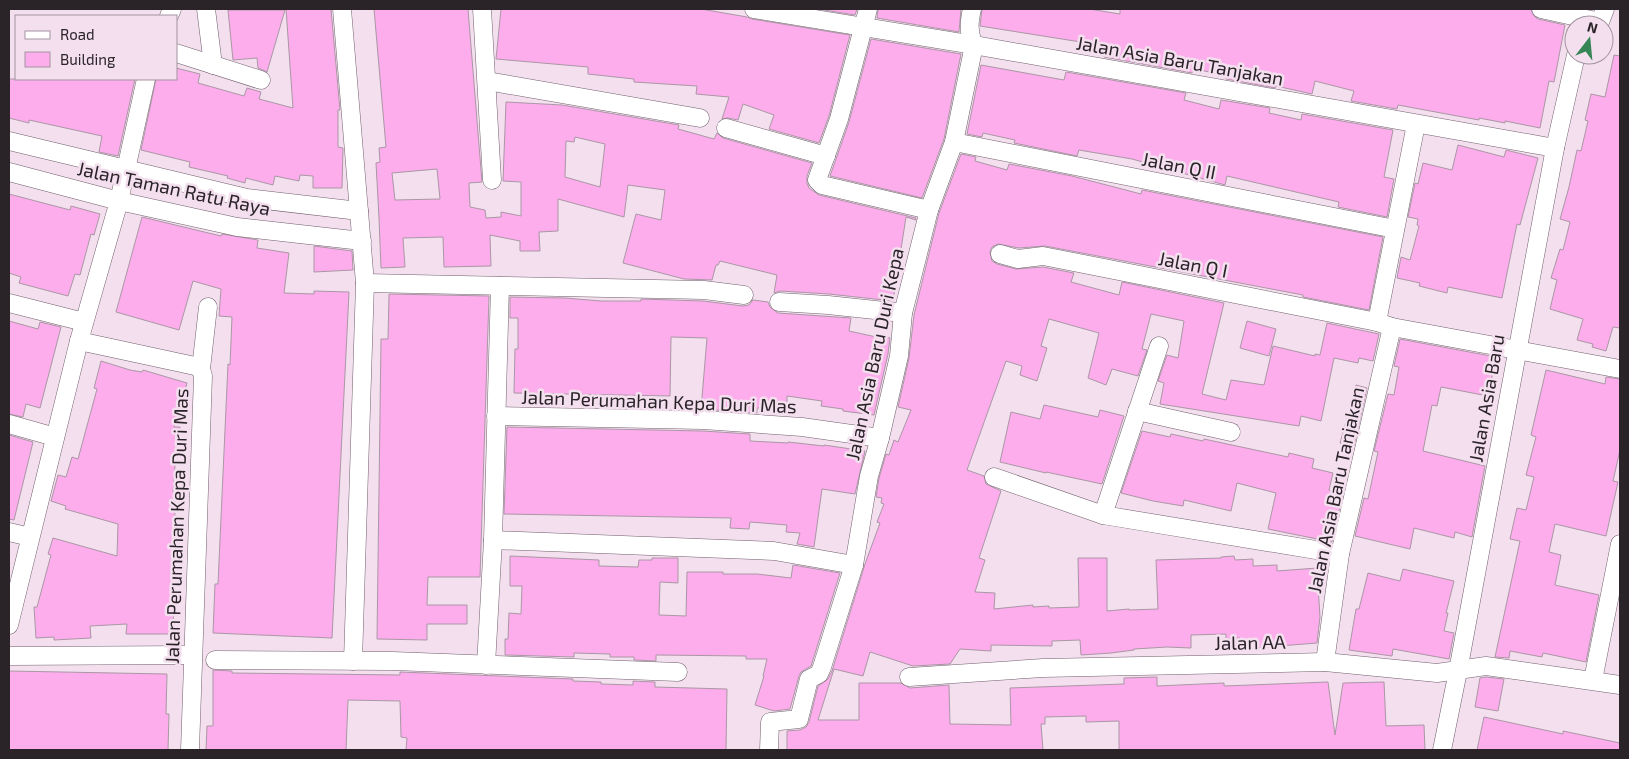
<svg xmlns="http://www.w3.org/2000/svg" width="1629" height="759" viewBox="0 0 1629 759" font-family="'Exo 2',sans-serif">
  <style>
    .building { fill: #fdacec; stroke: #aa97a5; fill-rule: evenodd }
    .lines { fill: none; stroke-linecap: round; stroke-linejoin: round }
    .minor-casing { stroke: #72606d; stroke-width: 19 }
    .minor { stroke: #fff; stroke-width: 18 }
    .labels { text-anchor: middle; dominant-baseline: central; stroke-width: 5; stroke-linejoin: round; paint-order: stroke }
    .street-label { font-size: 19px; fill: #2a2328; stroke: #f3dfee }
  </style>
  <rect width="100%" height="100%" fill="#f3dfee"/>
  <g class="building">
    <path d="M286,9h45l9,101h-2v37l5,1 -1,40h-29v-12l-13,-1 -1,6 -24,-5 -2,9 -27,-7 -1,5 -18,-5 1,-2 -39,-9 1,-5 -49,-12 15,-71h20v-11l24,6 -2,9 46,13 3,-8 14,4 -2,7 34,9z"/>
    <path d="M374,9h94l14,173 -13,1 1,24 15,3 1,8 15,-1v-5l20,4v-34l-18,-1 3,-79 56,3 117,20 -1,4 36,10 3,-6 6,5 89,25 -5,13v7l2,5 10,7 97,23v2l-10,-3 -13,84 -64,-7 -49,-3 -6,2 3,-18 -57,-14 -2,4h-2l-4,15 -28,-1 -61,-16 13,-49 25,6 4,-30 -37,-5 -4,32 -66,-18v32l-19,1 1,19h-20v-10l-30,-6 1,31 -47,1 -1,-30 -40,1 2,29 -24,1 -2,-50 -3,-55 4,-1 -1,-14 7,-1zM575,137l30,7 -5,43 -35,-10 1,-36 8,1zM437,169l3,30 -45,1 -3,-27z"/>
    <path d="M501,9h200l46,8 5,2 98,16 -21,81 -10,27 -50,-14 5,-14 -31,-11 -5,16 -10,-2 -6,1 7,-22 -33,-3 1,-8 -63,-4v-3l-46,-5v-7l-92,-8z"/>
    <path d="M818,9h39l-2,6z"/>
    <path d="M878,9h83l-2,23 -82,-14z"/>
    <path d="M982,9h107l31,5v-5h411l3,7 4,3 27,6 -11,57 -5,-1 -9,47 -35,-7v2l-26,-5v2l-81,-15 -1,4 -46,-8 3,-10 -39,-10 -3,13 -36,-8 -1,2 -49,-9 1,-4 -34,-6 -1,4 -88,-16 2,-11 -126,-20z"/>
    <path d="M228,10h57l-18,62 -9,-4 -1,-10 -24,2z"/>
    <path d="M871,39l90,15 -17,85 -22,59 -92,-22 19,-54z"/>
    <path d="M1614,55l6,1v272l-7,-1 -7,24 -14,-4 1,-3 -16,-4 6,-21 -33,-10 7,-29 -6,-2 9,-29 3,1 7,-28 -10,-3 9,-32 8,-37 4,1 7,-30 -3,-1 6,-26 14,3z"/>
    <path d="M981,65l83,15 2,-8 120,21 -2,7 35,9 2,-9 49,8 -1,5 32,7 1,-6 91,16 -9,47 10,2 -7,38 -49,-10 1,-5 -112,-26 -2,9 -93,-26 -53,-9 -2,6 -63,-13 1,-3 -32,-7 -1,4 -15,-3z"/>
    <path d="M9,79h126l-17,77 -19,-4 3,-16 -73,-16v3l-20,-5z"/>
    <path d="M1458,145l46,12 2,-7 32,8 -18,67 -3,-1 -15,74 -54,-11 -1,6 -28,-7 1,-3 -23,-5 4,-21 9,3 9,-34 -2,-1 1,-6 -10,-2 7,-34 3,1 5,-21 29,7z"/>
    <path d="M961,154l15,3 -1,4 32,9 2,-6 63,12 69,18 1,-4 241,47 -14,73 -66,-13v-2l-258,-49 -26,2 -21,-4 -6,3 -2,5 2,9 5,3 19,5 27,-2 31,6 -3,9 48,13 3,-13 102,21 -22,91 24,6 5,-20 33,5 9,-39 42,10v-2l5,1 7,-32 52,11 -6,27 -14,-3 -1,5 -24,-5 -13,63 -20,-5 -2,10 -139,-22 4,-21 -6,-2 9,-26 11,3 6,-37 -33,-7 -9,35 5,1 -9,26 -26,-7 -6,16 -18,-7 11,-45 -50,-14 -8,27 6,2 -10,33 -17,-6 2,-9 -16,-5 -39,109 17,6 2,8 15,7 -22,67 6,2 -10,32 20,1 -1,16 39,-4v2l16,-1v2l30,-1 -1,-49h29v53l22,-2v1l29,-1 -2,-49 65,-2v-1l13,-1 1,4 18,-1v7l24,-1v6l40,-3 3,49 -3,26 -63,5 -1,-8 -12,1 -1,-3 -14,1v-5l-35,1v13l-24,-1 -33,2v1l-23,3 -30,2 -1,-15 -28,1v5l-61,-1v6l-31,-2 -10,15 -37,2 -43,-14 -7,24 -29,-7 -16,51h41v-37h42l9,5 39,-3 1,39 61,1 -1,-37 114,-4v-6l33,-1v9l67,-3v3l104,-4 7,53 8,-52 41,-1 2,44 38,-1 1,25h-306v-29l-33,1v-6l-41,1v7h-4l2,26h-256v-19l13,-1 6,-3 3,-5 9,-36 10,-7 4,-8 33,-107 15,-41 -3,-1 7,-18 -3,-1 1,-5 -6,-1 3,-19 7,-24 3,1 5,-15 4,2 13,-32 -13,-3 11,-49 5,-43 25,-102z"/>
    <path d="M9,194l61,16 1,-4 29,8 -6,21 -3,-1 -11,41 -5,-1 -7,22 -49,-13 2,-6 -12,-4z"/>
    <path d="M142,217l79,19 1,-2 36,6 -1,8 32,5 -5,40 30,1v-3l35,1 -17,346 -119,-5 2,-49h3l10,-220 2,1 2,-48 -13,-1 2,-27 -28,-8 -14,49 -63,-18z"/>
    <path d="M314,246l38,5 1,19 -39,2z"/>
    <path d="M389,294l100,2 -9,281h-52l-1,28h40v19h-40v16l-50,-1 4,-300h7z"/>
    <path d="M510,297l55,1 36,3h40v-2l62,2 40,5 6,-1 4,-5 15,2 2,5 8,6 73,5 -2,13 32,7 1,-2 8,2 -2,16 -14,61 -31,-4v-2l-22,-3 1,-5 -35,-5v13l-30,-1v5l-56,-4 6,-71 -36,-1 -1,59 -156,-3 1,-44h3v-31h-8z"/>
    <path d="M9,321l29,8 2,-7 21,5 -21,81 -14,-4 -3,13 -14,-3z"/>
    <path d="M1247,321l29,8 -7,27 -29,-8z"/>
    <path d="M1400,339l96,18 -8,39 -47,-9 -4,19 -5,-1 -9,46 62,15 -13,71 -17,-5 -1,6 -40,-10 -4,21 -55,-13 9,-38 4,1 10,-47 -4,-1 14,-57 6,1 5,-28 -5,-1z"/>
    <path d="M101,361l29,9 12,2 1,-2 44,13 -13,44h6l-1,13 7,1 -1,14 -9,-1 -3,38h3l-3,62h2l-2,80h-47l1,-10 -37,2 1,12 -37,2v-3l-18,1 -2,-31h3l14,-52 -3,-1 5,-16 64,18 1,-32 -53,-15 1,-3 -15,-5 7,-26 8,2 6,-20 6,2 19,-70 -3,-1z"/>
    <path d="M1546,370l59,14 1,-7 14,2v71l-7,31 5,1 -12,54 -51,-12 -6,28 12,3 -6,30 44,10 -13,67 -43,-9 -1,4 -32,-6 -1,7 -14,-1 25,-116 -10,-2 7,-31 9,2 8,-33 -8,-2 10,-38 -5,-2z"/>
    <path d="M1356,385l11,3 -13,58 -14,-3z"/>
    <path d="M1044,405l54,12 2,-7 24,6 -22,68 -56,-12v1l-46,-11 11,-50 29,7z"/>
    <path d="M507,427l196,4 47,3v7l38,2v-1l36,4v-1l41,6 -10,43 -33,-5 -8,58 -17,-3 3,-11 -14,-1 1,-7 -37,-3 -1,7 -19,-1 1,-10 -227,-4z"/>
    <path d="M1142,431l28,6 1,-3 32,7 1,-2 84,18 1,-4 25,6 -2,9 21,5 -4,17 14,3 -11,49 -64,-13 8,-36 -39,-10 -6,28 -47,-11 -1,6 -30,-5 -32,-8z"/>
    <path d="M9,435l24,7 -19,78 -5,-1z"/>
    <path d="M510,556l89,4v6l39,1 1,-7h13v-2h26v25l-18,-1 -1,33 27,1 1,-44h36v2h34l34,4 2,-13 47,8 -28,90 -1,3 -10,6 -2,4 -9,33 -16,2 -19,-6 9,-29h-1l4,-17h-21v-3l-90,-1v6l-22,-1v-3h-24v-3l-36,-1v4l-69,-2v-16h3l1,-26 12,1 1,-28h-12z"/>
    <path d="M1403,569l51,12 -8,32h2l-4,18 10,2 -5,26 -56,-10 -1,7 -43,-6 7,-41h3l9,-36 32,8z"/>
    <path d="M213,670l19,1v2l168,2v-3l173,7v2l28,1v2l32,1v-4l22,1v5l72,2 -1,61h-320l1,-12 -6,-1 -1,-36 -52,-1 -2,50h-140l1,-24h6z"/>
    <path d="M9,671l158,3 -1,40h3l-1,36h-159z"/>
    <path d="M1486,677l18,2 -6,32 -23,-4 5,-29z"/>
    <path d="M1484,717l79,17v-3l57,12v7h-143z"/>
  </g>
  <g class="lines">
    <defs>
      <g id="minor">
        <path d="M206,9l7,56"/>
        <path d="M342,9l23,274 -12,378"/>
        <path d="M482,9l10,171"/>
        <path d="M754,9l220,36 581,103"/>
        <path d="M868,9l-29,110 -22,61 5,5 107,25"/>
        <path d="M972,9c-3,13 -4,23 2,36"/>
        <path d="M1541,9l59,13 5,-13"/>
        <path d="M169,16l3,-7"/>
        <path d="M176,53l85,27"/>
        <path d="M487,81l213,37"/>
        <path d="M726,128l100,28"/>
        <path d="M9,141l238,57 112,13"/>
        <path d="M954,142l441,87"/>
        <path d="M9,172l110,29 118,26 125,14"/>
        <path d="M1000,254l18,5 25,-3 334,66 15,5 228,42"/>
        <path d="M365,283l339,7 40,5"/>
        <path d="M779,302l49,3 75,8"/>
        <path d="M9,303l75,19"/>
        <path d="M1377,322l39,-198"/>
        <path d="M79,341l116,25 6,3 2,7 -13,374"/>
        <path d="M201,369l7,-62"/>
        <path d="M1137,411l94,21"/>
        <path d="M496,416l207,4 99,7 78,11"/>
        <path d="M9,424l46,13"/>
        <path d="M994,477l109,38 237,39"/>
        <path d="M1103,515l56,-169"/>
        <path d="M9,532l21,5"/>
        <path d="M493,540l281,11 80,14"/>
        <path d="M9,625l70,-284 40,-140 27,-122"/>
        <path d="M9,656l183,-1"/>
        <path d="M215,660l178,1 285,11"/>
        <path d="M1325,662l15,-108 52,-227"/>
        <path d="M486,665l7,-125 7,-254"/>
        <path d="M909,677l134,-9 282,-6 112,11 49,-7 134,19"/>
        <path d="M1593,680l27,-136"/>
        <path d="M769,750l1,-28 29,-3 10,-40 10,-5 3,-7 32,-102 15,-89 11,-38 19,-82 4,-43 26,-103 25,-68 20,-97"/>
        <path d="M1442,750l16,-79 97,-523 21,-93"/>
      </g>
    </defs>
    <use href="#minor" class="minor-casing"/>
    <use href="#minor" class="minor"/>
  </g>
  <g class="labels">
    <g class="street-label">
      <text transform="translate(1180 60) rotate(10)">Jalan Asia Baru Tanjakan</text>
      <text transform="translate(1179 165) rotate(11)">Jalan Q II</text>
      <text transform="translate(174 188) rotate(12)">Jalan Taman Ratu Raya</text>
      <text transform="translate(1193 264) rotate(11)">Jalan Q I</text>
      <text transform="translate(874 354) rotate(-78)">Jalan Asia Baru Duri Kepa</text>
      <text transform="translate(1486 398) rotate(-80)">Jalan Asia Baru</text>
      <text transform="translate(659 401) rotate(2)">Jalan Perumahan Kepa Duri Mas</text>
      <text transform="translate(1335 490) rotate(-78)">Jalan Asia Baru Tanjakan</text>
      <text transform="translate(176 526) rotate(-88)">Jalan Perumahan Kepa Duri Mas</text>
      <text transform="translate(1250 642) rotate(-1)">Jalan AA</text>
    </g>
  </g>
  <rect width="1629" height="759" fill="none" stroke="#2a2328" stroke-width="20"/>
  <rect x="15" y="15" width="162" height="65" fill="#f3dfee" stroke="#a3949f"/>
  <rect x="25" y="31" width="25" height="8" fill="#ffffff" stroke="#a3949f"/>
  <text x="60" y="40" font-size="15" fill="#2a2328">Road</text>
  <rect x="25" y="52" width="25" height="15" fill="#fdacec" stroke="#a3949f"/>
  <text x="60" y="65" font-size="15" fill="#2a2328">Building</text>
  <g transform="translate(1589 40) rotate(16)"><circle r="24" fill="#f3dfee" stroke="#a3949f"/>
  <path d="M0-4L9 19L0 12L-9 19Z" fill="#368555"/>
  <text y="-8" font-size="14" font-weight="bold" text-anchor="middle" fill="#2a2328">N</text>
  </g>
</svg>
